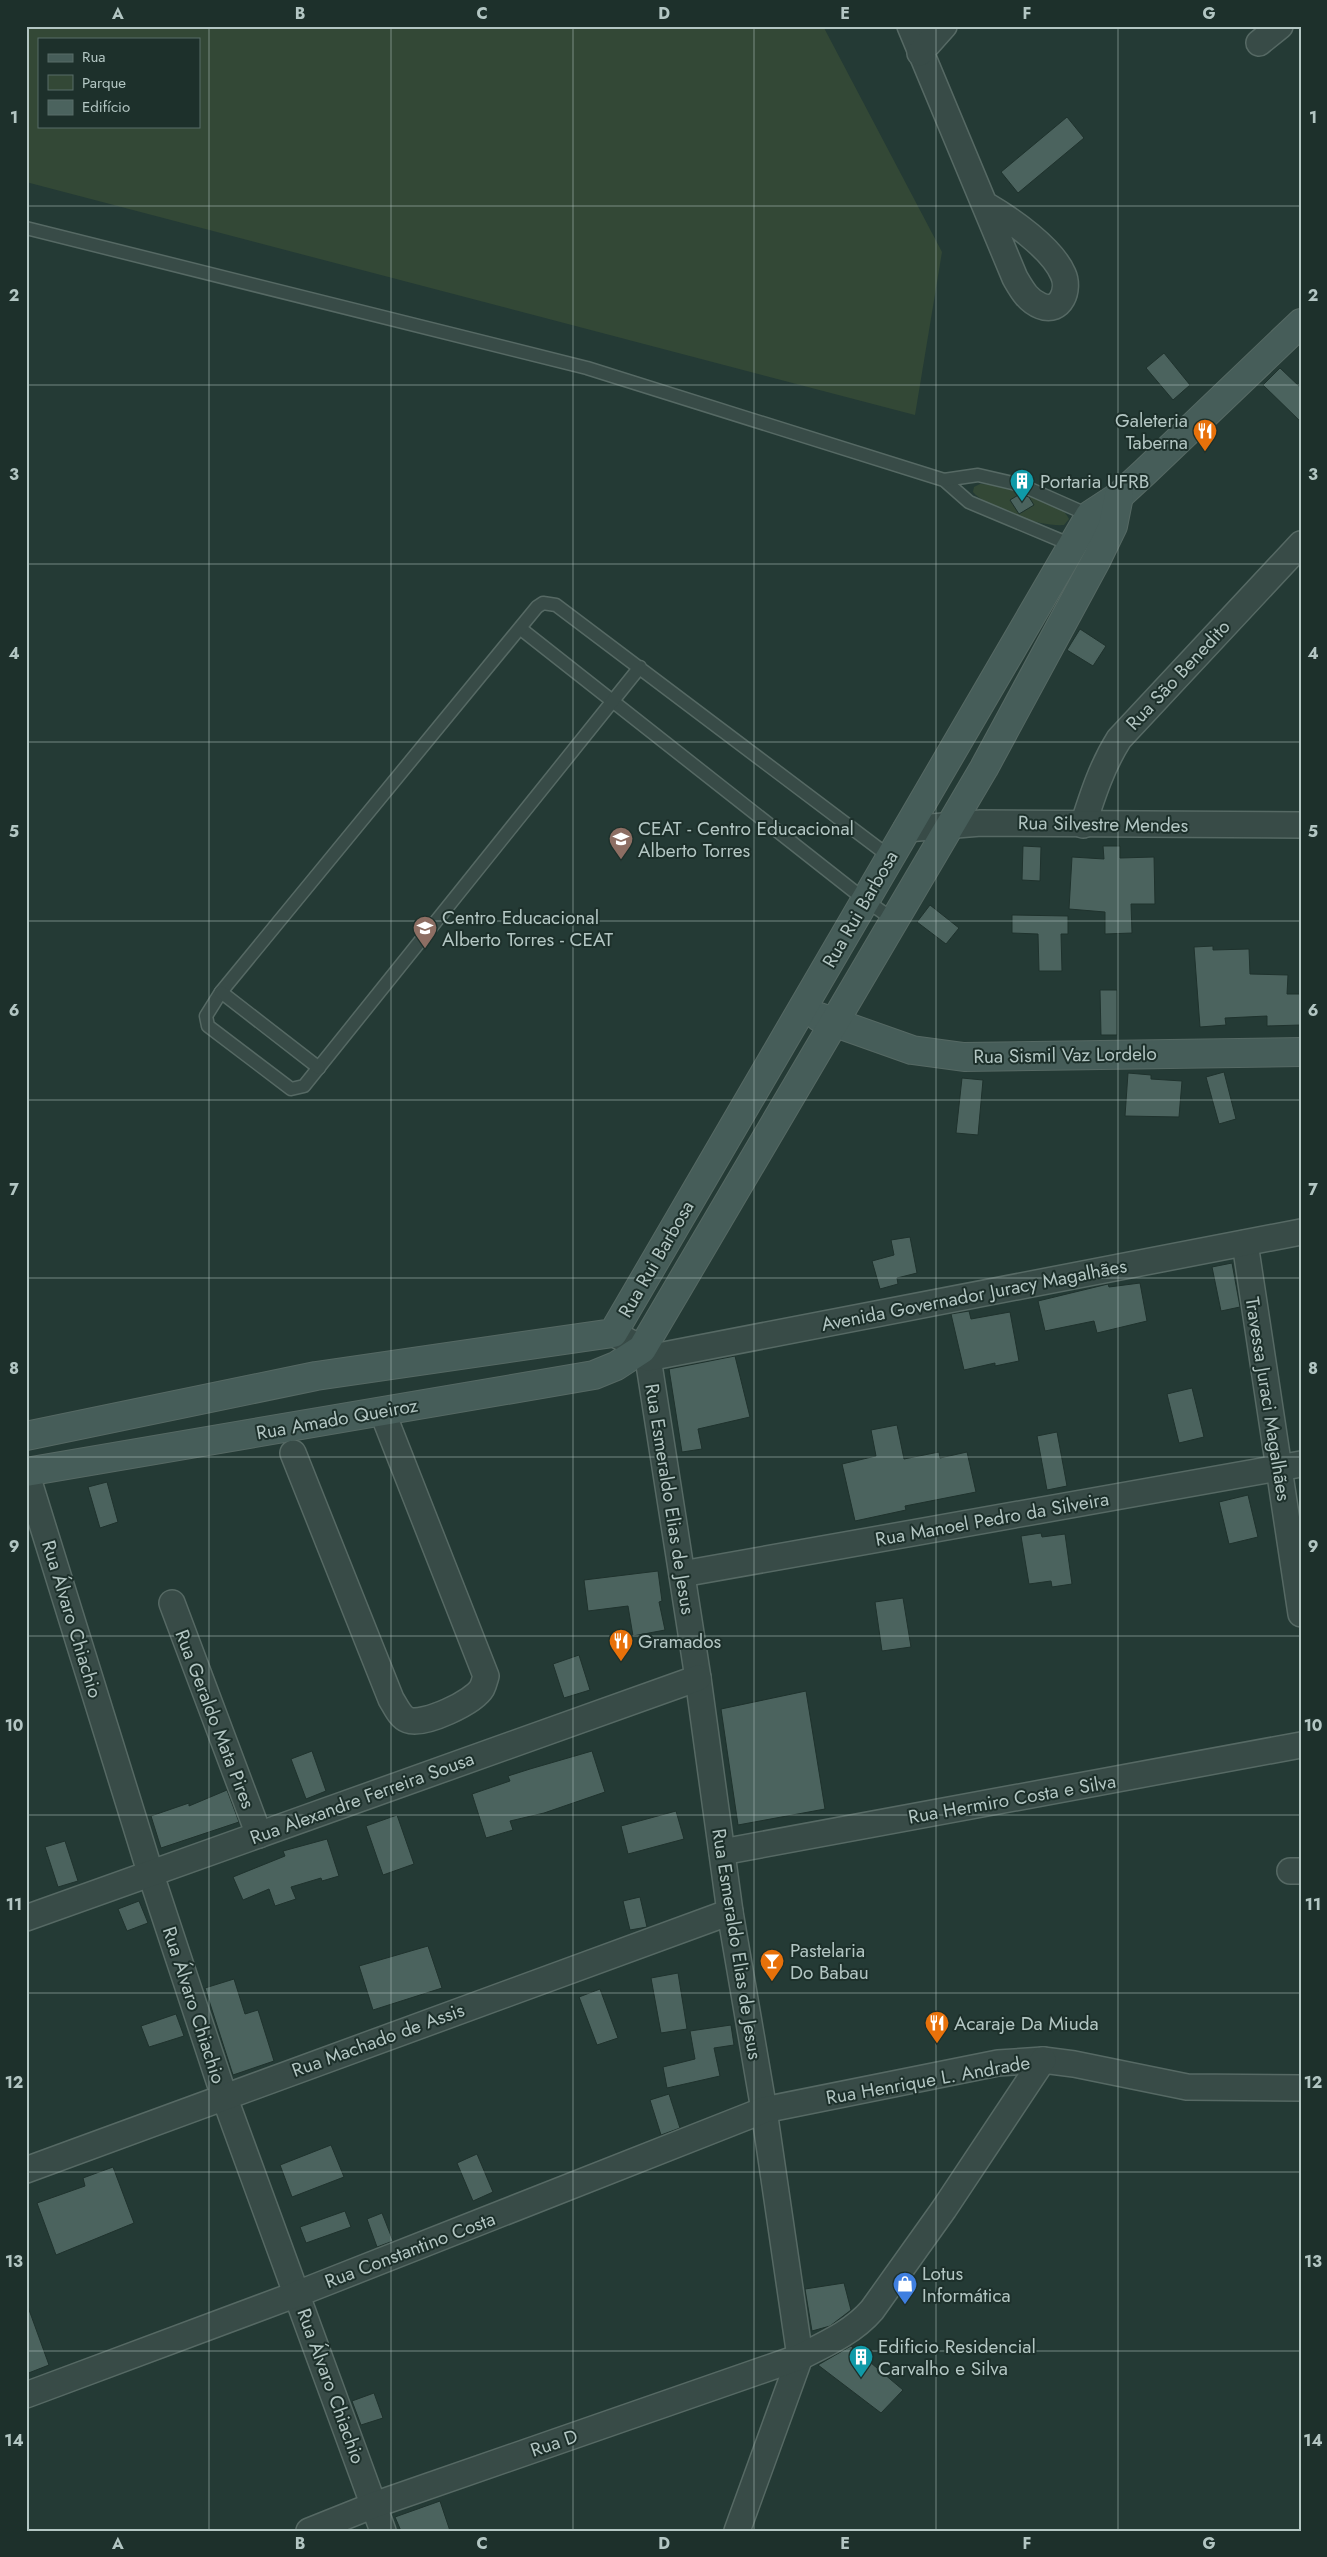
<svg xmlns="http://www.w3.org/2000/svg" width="1327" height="2557" viewBox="0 0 1327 2557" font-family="Jost,sans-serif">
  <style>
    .green { fill: #334836; fill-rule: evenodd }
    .building { fill: #4b635e; stroke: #1f322d }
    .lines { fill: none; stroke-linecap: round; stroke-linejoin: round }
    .lane-casing { stroke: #566964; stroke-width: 15 }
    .street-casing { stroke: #566964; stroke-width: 28 }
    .secondary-casing { stroke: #566964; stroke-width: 30 }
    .lane { stroke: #384b47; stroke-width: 12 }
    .street { stroke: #384b47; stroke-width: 25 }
    .secondary { stroke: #465d59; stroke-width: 28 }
    .grid { fill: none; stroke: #b3c6c3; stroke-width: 1; stroke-opacity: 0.55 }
    .labels { text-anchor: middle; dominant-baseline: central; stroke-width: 4; stroke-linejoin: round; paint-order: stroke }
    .poi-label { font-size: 19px; fill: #b3c6c3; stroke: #1d302b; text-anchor: start }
    .street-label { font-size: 19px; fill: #b3c6c3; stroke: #1d302b }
    .neatline { fill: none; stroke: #b3c6c3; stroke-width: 2 }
    .grid-label { font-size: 16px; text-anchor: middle; font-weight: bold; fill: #b3c6c3 }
  </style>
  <rect width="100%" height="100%" fill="#243a35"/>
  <g class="green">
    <path d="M26,26h797l119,226 -27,163 -889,-233zM39,39h160v87h-160z"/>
    <path d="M980,484c27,2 76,9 89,35l-5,6c-23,2 -75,-15 -91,-33l1,-5z"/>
  </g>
  <g class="building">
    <path d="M1067,117l17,21 -66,55 -17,-21z"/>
    <path d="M1164,353l26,32 -17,15 -27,-32z"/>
    <path d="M1280,368l21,20v34l-38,-37z"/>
    <path d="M1020,494l9,3 5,8 -15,9 -9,-14z"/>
    <path d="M1080,629l26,17 -13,20 -26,-16z"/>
    <path d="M1023,846l18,1 -1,34 -18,-1z"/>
    <path d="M1103,846h17v12l34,-1 1,47h-24l1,29 -27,1v-22l-36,-3 3,-52 32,2z"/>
    <path d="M930,905l29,23 -13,16 -29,-22z"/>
    <path d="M1012,915l56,1v18h-7l1,37h-23l-1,-37 -26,-1z"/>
    <path d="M1213,946v4l36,-1 1,25 38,1 -1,19h14v31l-34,1v-10l-42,2 1,7 -26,2 -6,-80z"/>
    <path d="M1100,990h17v45h-16z"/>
    <path d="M1224,1072l12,47 -17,5 -13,-47z"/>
    <path d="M1128,1073l23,2v4l31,2 -3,36 -54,-1z"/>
    <path d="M962,1078l21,2 -5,55 -22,-2z"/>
    <path d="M910,1237l7,36 -20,5 1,6 -18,5 -8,-28 22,-6 -3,-15z"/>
    <path d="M1232,1263l8,44 -19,4 -9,-44z"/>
    <path d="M1140,1283l7,38 -50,12 -3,-12 -49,10 -7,-30 70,-17 1,3z"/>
    <path d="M969,1311l2,8 39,-7 9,49 -24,5v-3l-31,7 -13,-56z"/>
    <path d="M735,1356l15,61 -52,12 4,20 -20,3 -13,-83z"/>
    <path d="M1192,1388l12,49 -25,6 -12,-49z"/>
    <path d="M897,1425l7,34 35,-7 1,6 27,-6 9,40 -71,14 1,4 -51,11 -13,-57 34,-8 -5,-26z"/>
    <path d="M1057,1432l10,54 -20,4 -10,-54z"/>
    <path d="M107,1482l11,40 -18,6 -12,-41z"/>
    <path d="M1248,1495l10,42 -29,7 -10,-42z"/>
    <path d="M1041,1533l1,4 23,-3 7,50 -20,3 -1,-6 -22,3 -8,-48z"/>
    <path d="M658,1571l4,30 -3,1 6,28 -32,6 -5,-30 -40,5 -4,-31z"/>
    <path d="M903,1598l8,49 -29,4 -7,-49z"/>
    <path d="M579,1655l11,35 -26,8 -11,-34z"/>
    <path d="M806,1691l19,118 -87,16 -17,-116z"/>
    <path d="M312,1751l14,40 -20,8 -15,-40z"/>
    <path d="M592,1751l13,41 -61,21 -34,8 3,9 -27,8 -14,-44 38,-13 -2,-5 22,-7z"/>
    <path d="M227,1790l12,32 -78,26 -10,-32 38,-13v3z"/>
    <path d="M676,1811l8,28 -56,15 -7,-28z"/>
    <path d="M397,1815l17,49 -31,11 -17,-49z"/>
    <path d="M327,1839l12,37 -17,5 -1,-3 -30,9 5,12 -21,7 -6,-17 -26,11 -10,-23 52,-21 -2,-5z"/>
    <path d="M65,1841l13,40 -20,6 -13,-40z"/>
    <path d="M640,1897l7,30 -17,3 -7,-29z"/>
    <path d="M139,1901l9,22 -21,8 -9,-22z"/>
    <path d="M428,1946l14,42 -69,22 -14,-44z"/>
    <path d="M678,1973l9,56 -26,4 -10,-55z"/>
    <path d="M234,1979l11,35 13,-4 16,51 -41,14 -28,-87z"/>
    <path d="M600,1989l18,49 -21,7 -18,-48z"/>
    <path d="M176,2014l8,22 -35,11 -8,-21z"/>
    <path d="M731,2025l3,20 -20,3 6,28 -53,12 -4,-21 32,-8 -5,-28z"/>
    <path d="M669,2094l11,34 -19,7 -11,-35z"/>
    <path d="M331,2145l13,32 -52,20 -12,-32z"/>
    <path d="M477,2154l16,38 -20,9 -16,-38z"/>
    <path d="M113,2167l21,56 -78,32 -19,-52 48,-17 -2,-8z"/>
    <path d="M345,2211l6,16 -45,16 -6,-16z"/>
    <path d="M382,2213l11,28 -16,6 -10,-28z"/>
    <path d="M844,2283l7,27 -21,16 -18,5 -7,-42z"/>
    <path d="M28,2307l21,58 -23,9v-66z"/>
    <path d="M851,2346l52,44 -22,23 -63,-48z"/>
    <path d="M374,2393l9,25 -22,7 -9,-24z"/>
    <path d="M440,2501l10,30h-49l-6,-14z"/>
  </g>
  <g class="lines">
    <defs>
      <g id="lane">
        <path d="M26,228l561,140 357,112 25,22 105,44"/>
        <path d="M944,480l34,-5 43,10 70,31"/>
        <path d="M521,629l344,271 29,20"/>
        <path d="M640,667l-336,419 -13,3 -83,-63 -2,-10 15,-24 316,-385 6,-4 13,2 334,252"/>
        <path d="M221,992l98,76"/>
      </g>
      <g id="street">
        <path d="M910,26l105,252c7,12 13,23 26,28 20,8 29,-17 22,-32 -11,-26 -53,-55 -77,-69"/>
        <path d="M1259,43l21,-17"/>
        <path d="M920,53l24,-27"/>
        <path d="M1083,825c10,-31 19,-59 36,-86l182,-195"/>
        <path d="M906,829l75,-6 320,2"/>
        <path d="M1245,1243l56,371"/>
        <path d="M613,1333l29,16 6,9 50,320 32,234 34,198 36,247 -63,174"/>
        <path d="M648,1358l653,-126"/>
        <path d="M293,1453l98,246c5,8 9,18 17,21 16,6 66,-18 74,-32 2,-4 3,-9 4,-12l-104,-265"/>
        <path d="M26,1472l125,403 73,221 159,435"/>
        <path d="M682,1574l619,-110"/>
        <path d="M172,1603l87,232"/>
        <path d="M722,1852l579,-107"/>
        <path d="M1290,1871h11"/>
        <path d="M26,1918l672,-240"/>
        <path d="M26,2170l704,-258"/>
        <path d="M26,2395l271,-101 467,-184 234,-47 45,-3 31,4 113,23 114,1"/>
        <path d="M309,2531l65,-26 426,-148c26,-13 53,-25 72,-47l72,-101 99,-149"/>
      </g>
      <g id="secondary">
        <path d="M819,1017l93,33 52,7 337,-5"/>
        <path d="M26,1436l290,-60 297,-43 477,-818 29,-19 26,-24 156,-149"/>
        <path d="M26,1472l568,-97 22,-9 26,-17 342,-581 113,-209 16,-33 6,-30"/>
      </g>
    </defs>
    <use href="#lane" class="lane-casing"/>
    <use href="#street" class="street-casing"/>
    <use href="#secondary" class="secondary-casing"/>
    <use href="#lane" class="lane"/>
    <use href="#street" class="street"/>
    <use href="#secondary" class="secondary"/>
  </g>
  <path class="grid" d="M209,26v2505M391,26v2505M573,26v2505M754,26v2505M936,26v2505M1118,26v2505M26,206h1275M26,385h1275M26,564h1275M26,742h1275M26,921h1275M26,1100h1275M26,1278h1275M26,1457h1275M26,1636h1275M26,1815h1275M26,1993h1275M26,2172h1275M26,2351h1275"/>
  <defs>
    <symbol id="restaurant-pin" viewBox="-11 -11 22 30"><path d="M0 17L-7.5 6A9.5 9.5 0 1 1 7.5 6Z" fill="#e8710a" stroke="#1d302b"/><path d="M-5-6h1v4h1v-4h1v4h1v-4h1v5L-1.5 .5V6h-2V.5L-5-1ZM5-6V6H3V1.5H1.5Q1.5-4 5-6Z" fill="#fff"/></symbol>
    <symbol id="building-pin" viewBox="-11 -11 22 30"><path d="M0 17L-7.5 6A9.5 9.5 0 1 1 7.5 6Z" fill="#0f9aa8" stroke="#1d302b"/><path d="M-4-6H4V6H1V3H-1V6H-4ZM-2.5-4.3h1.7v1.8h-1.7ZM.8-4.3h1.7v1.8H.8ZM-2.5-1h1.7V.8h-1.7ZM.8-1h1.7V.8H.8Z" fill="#fff"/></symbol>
    <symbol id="school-pin" viewBox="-11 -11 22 30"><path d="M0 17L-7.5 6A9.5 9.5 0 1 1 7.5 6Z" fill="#8d6e63" stroke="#1d302b"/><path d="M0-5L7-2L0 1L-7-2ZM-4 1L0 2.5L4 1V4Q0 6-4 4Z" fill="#fff"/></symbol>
    <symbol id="bar-pin" viewBox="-11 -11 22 30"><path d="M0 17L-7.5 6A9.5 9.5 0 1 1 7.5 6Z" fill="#e8710a" stroke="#1d302b"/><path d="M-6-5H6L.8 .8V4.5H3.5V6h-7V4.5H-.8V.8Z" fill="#fff"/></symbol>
    <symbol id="shop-pin" viewBox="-11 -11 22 30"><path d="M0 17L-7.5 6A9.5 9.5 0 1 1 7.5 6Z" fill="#3f7fe0" stroke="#1d302b"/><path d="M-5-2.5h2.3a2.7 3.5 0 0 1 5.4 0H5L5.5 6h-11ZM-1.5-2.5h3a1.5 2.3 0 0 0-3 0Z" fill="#fff"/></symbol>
  </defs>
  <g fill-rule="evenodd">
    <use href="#restaurant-pin" x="1191" y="417" width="28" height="38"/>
    <use href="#building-pin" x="1008" y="467" width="28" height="38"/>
    <use href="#school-pin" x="607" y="825" width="28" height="38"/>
    <use href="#school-pin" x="411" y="914" width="28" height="38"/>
    <use href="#restaurant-pin" x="607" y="1627" width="28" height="38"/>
    <use href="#bar-pin" x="758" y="1947" width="28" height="38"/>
    <use href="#restaurant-pin" x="923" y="2009" width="28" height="38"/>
    <use href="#shop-pin" x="891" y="2270" width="28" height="38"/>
    <use href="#building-pin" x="847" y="2343" width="28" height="38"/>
  </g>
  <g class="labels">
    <g class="poi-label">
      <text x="1188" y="420" text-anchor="end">Galeteria<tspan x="1188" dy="22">Taberna</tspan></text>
      <text x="1040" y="481">Portaria UFRB</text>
      <text x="638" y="828">CEAT - Centro Educacional<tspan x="638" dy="22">Alberto Torres</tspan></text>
      <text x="442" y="917">Centro Educacional<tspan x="442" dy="22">Alberto Torres - CEAT</tspan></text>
      <text x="638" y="1641">Gramados</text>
      <text x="790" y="1950">Pastelaria<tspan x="790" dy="22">Do Babau</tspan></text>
      <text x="954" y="2023">Acaraje Da Miuda</text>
      <text x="922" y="2273">Lotus<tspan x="922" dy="22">Informática</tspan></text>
      <text x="878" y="2346">Edificio Residencial<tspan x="878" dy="22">Carvalho e Silva</tspan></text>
    </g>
    <g class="street-label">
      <text transform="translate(1178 675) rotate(-47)">Rua São Benedito</text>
      <text transform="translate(1103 824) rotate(1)">Rua Silvestre Mendes</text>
      <text transform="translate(860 909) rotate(-60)">Rua Rui Barbosa</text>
      <text transform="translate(1065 1055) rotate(-1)">Rua Sismil Vaz Lordelo</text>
      <text transform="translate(656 1259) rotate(-60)">Rua Rui Barbosa</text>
      <text transform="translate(974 1295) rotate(-11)">Avenida Governador Juracy Magalhães</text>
      <text transform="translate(1268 1399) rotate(81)">Travessa Juraci Magalhães</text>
      <text transform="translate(337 1419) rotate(-10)">Rua Amado Queiroz</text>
      <text transform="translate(670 1499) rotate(81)">Rua Esmeraldo Elias de Jesus</text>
      <text transform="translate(992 1519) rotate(-10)">Rua Manoel Pedro da Silveira</text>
      <text transform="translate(72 1619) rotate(73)">Rua Álvaro Chiachio</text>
      <text transform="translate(215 1719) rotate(69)">Rua Geraldo Mata Pires</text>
      <text transform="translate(362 1798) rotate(-20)">Rua Alexandre Ferreira Sousa</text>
      <text transform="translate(1012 1799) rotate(-10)">Rua Hermiro Costa e Silva</text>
      <text transform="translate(737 1944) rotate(81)">Rua Esmeraldo Elias de Jesus</text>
      <text transform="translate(194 2005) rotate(72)">Rua Álvaro Chiachio</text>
      <text transform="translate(378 2040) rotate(-20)">Rua Machado de Assis</text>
      <text transform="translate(928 2080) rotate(-10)">Rua Henrique L. Andrade</text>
      <text transform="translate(410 2250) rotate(-21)">Rua Constantino Costa</text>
      <text transform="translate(331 2386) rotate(70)">Rua Álvaro Chiachio</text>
      <text transform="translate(554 2443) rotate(-19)">Rua D</text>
    </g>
  </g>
  <rect width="1327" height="2557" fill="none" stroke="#1d302b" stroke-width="55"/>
  <rect x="38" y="38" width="162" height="90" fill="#1d302b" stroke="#596c68"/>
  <rect x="48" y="54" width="25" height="8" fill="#465d59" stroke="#596c68"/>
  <text x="82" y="62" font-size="15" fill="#b3c6c3">Rua</text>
  <rect x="48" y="75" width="25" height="15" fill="#334836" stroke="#596c68"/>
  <text x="82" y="88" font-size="15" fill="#b3c6c3">Parque</text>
  <rect x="48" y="100" width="25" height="15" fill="#4b635e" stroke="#596c68"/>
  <text x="82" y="112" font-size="15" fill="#b3c6c3">Edifício</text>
  <rect x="28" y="28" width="1272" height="2502" class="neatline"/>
  <g class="grid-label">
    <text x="118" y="19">A</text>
    <text x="300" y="19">B</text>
    <text x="482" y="19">C</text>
    <text x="664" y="19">D</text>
    <text x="845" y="19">E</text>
    <text x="1027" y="19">F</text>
    <text x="1209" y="19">G</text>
    <text x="14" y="123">1</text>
    <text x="1313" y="123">1</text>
    <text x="14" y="301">2</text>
    <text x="1313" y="301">2</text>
    <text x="14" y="480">3</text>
    <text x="1313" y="480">3</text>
    <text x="14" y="659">4</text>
    <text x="1313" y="659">4</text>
    <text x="14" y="837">5</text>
    <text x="1313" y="837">5</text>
    <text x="14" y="1016">6</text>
    <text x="1313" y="1016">6</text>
    <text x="14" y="1195">7</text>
    <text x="1313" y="1195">7</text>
    <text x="14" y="1374">8</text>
    <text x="1313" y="1374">8</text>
    <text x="14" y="1552">9</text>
    <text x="1313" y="1552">9</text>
    <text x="14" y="1731">10</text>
    <text x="1313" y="1731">10</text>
    <text x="14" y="1910">11</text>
    <text x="1313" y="1910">11</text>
    <text x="14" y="2088">12</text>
    <text x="1313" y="2088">12</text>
    <text x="14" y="2267">13</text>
    <text x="1313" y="2267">13</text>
    <text x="14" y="2446">14</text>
    <text x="1313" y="2446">14</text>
    <text x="118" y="2549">A</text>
    <text x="300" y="2549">B</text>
    <text x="482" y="2549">C</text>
    <text x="664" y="2549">D</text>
    <text x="845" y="2549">E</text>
    <text x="1027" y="2549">F</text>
    <text x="1209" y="2549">G</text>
  </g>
</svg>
